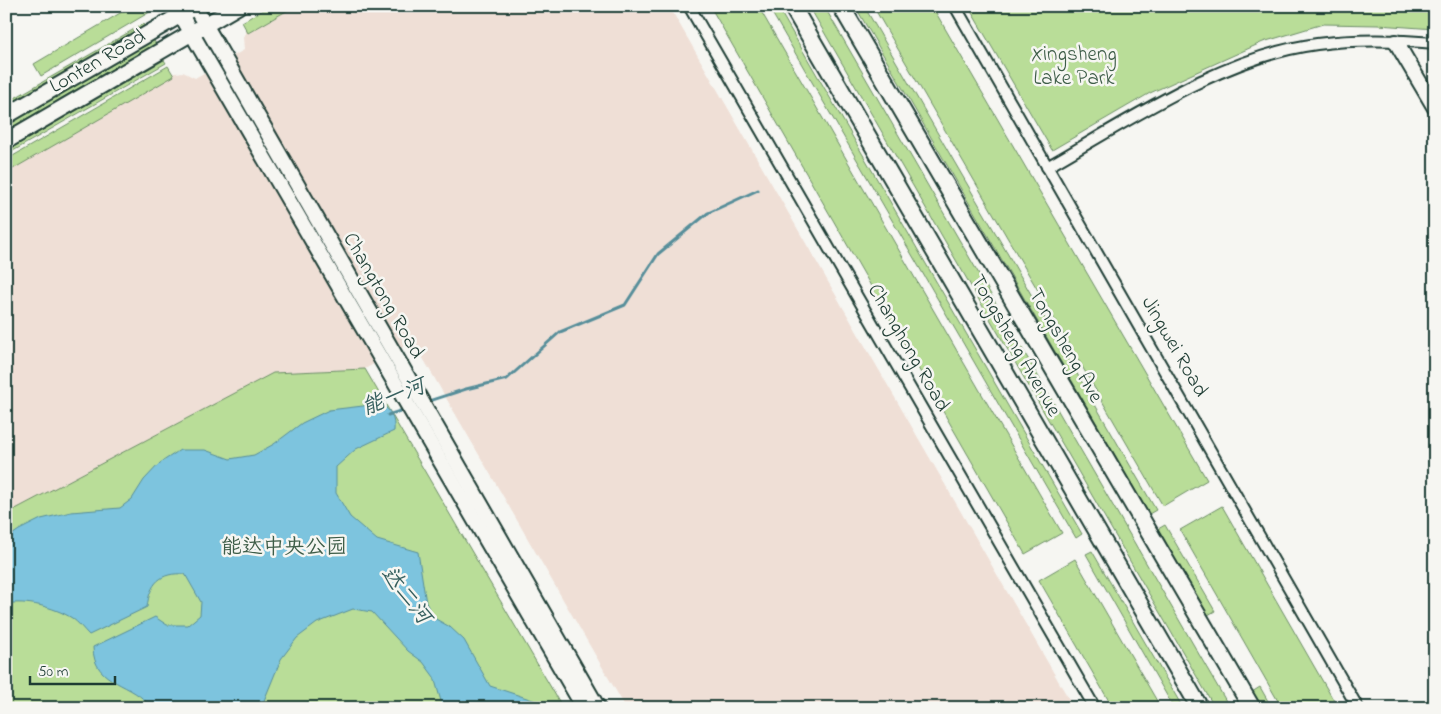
<svg xmlns="http://www.w3.org/2000/svg" width="1441" height="714" viewBox="0 0 1441 714" font-family="'Indie Flower','LXGW WenKai TC',sans-serif">
  <style>
    .built { fill: #efdfd6 }
    .green { fill: #b9dd98; stroke: #6c8d66 }
    .water { fill: #7dc4de; stroke: #578e9a }
    .lines { fill: none; stroke-linecap: round; stroke-linejoin: round }
    .stream { stroke: #578e9a; stroke-width: 3 }
    .minor-casing { stroke: #1f3d34; stroke-width: 14 }
    .tertiary-casing { stroke: #1f3d34; stroke-width: 18 }
    .secondary-casing { stroke: #1f3d34; stroke-width: 19 }
    .primary-casing { stroke: #1f3d34; stroke-width: 20 }
    .minor { stroke: #f6f6f2; stroke-width: 10 }
    .tertiary { stroke: #f6f6f2; stroke-width: 14 }
    .secondary { stroke: #f6f6f2; stroke-width: 15 }
    .primary { stroke: #f6f6f2; stroke-width: 16 }
    .labels { text-anchor: middle; dominant-baseline: central; stroke-width: 5; stroke-linejoin: round; paint-order: stroke }
    .park-label { font-size: 21px; fill: #3e5d48; stroke: #f6f6f2 }
    .street-label { font-size: 21px; fill: #1f3d34; stroke: #f6f6f2 }
    .water-label { font-size: 22px; font-style: italic; fill: #365f5e; stroke: #f6f6f2 }
  </style>
  <rect width="100%" height="100%" fill="#f6f6f2"/>
  <filter id="ink" filterUnits="userSpaceOnUse"><feTurbulence type="fractalNoise" baseFrequency=".02" numOctaves="2"/><feDisplacementMap in="SourceGraphic" scale="10" xChannelSelector="R" yChannelSelector="G"/><feConvolveMatrix kernelMatrix="1 2 1 2 8 2 1 2 1" color-interpolation-filters="sRGB"/></filter>
  <g filter="url(#ink)">
    <path class="built" d="M284,6h385l405,702h-448l-213,-367 -48,28 -92,4 -267,141v-346l163,-94 14,-2 12,6 49,-28 -1,-13 6,-11z"/>
    <g class="green">
      <path d="M132,6h28l-119,70 -7,-12z"/>
      <path d="M270,6h25l-47,27 -6,-11z"/>
      <path d="M710,6h48l304,527 -37,21z"/>
      <path d="M768,6h9l305,528 -6,4z"/>
      <path d="M809,6h15l406,702h-15z"/>
      <path d="M855,6h9l292,504 -7,4z"/>
      <path d="M873,6h59l275,474 -44,26z"/>
      <path d="M968,6h467v23l-57,-4 -55,-1 -60,18 -113,51 -98,57z"/>
      <path d="M143,24l2,3 -139,81v-5z"/>
      <path d="M153,39l3,5 -96,55 -54,37v-13z"/>
      <path d="M164,60l2,3 -160,92v-4z"/>
      <path d="M168,66l6,10 -168,97v-13z"/>
      <path d="M365,369l198,339h-557v-194l267,-141z"/>
      <path d="M1222,506l116,202h-56l-102,-178z"/>
      <path d="M1165,525l50,86 -7,4 -50,-86z"/>
      <path d="M1092,551l91,157h-9l-88,-154z"/>
      <path d="M1075,559l86,149h-48l-74,-128z"/>
      <path d="M1260,687l12,21h-11l-9,-16z"/>
    </g>
    <path class="water" d="M380,404c11,5 15,15 14,27l-38,18 -20,18v26l14,24 27,23 41,12 8,51 8,15 16,9 14,13 26,46 49,16 7,6h-103l-9,-31 -11,-15 -15,-11 -36,-39 -19,-3 -36,14 -20,15 -16,21 -20,49h-110c-16,-26 -58,-22 -58,-61l62,-30 12,8h21l12,-10 1,-13 -16,-28c-25,-2 -35,9 -38,33l-58,28c-5,-5 -11,-13 -17,-17 -18,-11 -46,-18 -66,-14v-65l13,-9 22,-11 30,-7 49,-4 12,-9 12,-19 16,-17 20,-13h25l25,9 24,-4 20,-11 28,-21 27,-13z"/>
    <g class="lines">
      <g class="stream">
        <path d="M426,402l40,-13 41,-10 53,-47 65,-27 33,-51 50,-41 50,-23"/>
        <path d="M388,415l18,-6"/>
      </g>
      <defs>
        <g id="minor">
          <path d="M689,6l406,702"/>
          <path d="M955,6l403,702"/>
          <path d="M1047,167c81,-46 176,-111 270,-123 38,-5 79,-4 118,-1"/>
        </g>
        <g id="tertiary">
          <path d="M195,7l403,701"/>
          <path d="M181,15l403,693"/>
          <path d="M1396,42l39,66"/>
        </g>
        <g id="secondary">
          <path d="M6,116l190,-110"/>
          <path d="M6,141l232,-135"/>
        </g>
        <g id="primary">
          <path d="M792,6l408,702"/>
          <path d="M841,6l411,702"/>
        </g>
      </defs>
      <use href="#minor" class="minor-casing"/>
      <use href="#tertiary" class="tertiary-casing"/>
      <use href="#secondary" class="secondary-casing"/>
      <use href="#primary" class="primary-casing"/>
      <use href="#minor" class="minor"/>
      <use href="#tertiary" class="tertiary"/>
      <use href="#secondary" class="secondary"/>
      <use href="#primary" class="primary"/>
    </g>
  </g>
  <g class="labels">
    <g class="park-label">
      <text x="1074" y="55">Xingsheng<tspan x="1074" dy="24">Lake Park</tspan></text>
      <text x="284" y="548">能达中央公园</text>
    </g>
    <g class="street-label">
      <text transform="translate(98 62) rotate(-30)">Lonten Road</text>
      <text transform="translate(383 296) rotate(60)">Changtong Road</text>
      <text transform="translate(1015 346) rotate(60)">Tongsheng Avenue</text>
      <text transform="translate(1065 346) rotate(60)">Tongsheng Ave</text>
      <text transform="translate(1174 347) rotate(60)">Jingwei Road</text>
      <text transform="translate(908 348) rotate(60)">Changhong Road</text>
    </g>
    <g class="water-label">
      <text transform="translate(394 398) rotate(-21)">能一河</text>
      <text transform="translate(405 596) rotate(52)">达二河</text>
    </g>
  </g>
  <rect width="1441" height="714" fill="none" stroke="#f6f6f2" stroke-width="25"/>
  <rect x="12" y="12" width="1416" height="689" fill="none" stroke="#1f3d34" stroke-width="2" filter="url(#ink)"/>
  <path d="M30 676v8h85v-8" fill="none" stroke="#1f3d34" stroke-width="2.5"/>
  <text x="38" y="676" font-size="15" fill="#1f3d34" stroke="#f6f6f2" stroke-width="4" paint-order="stroke">50 m</text>
</svg>
